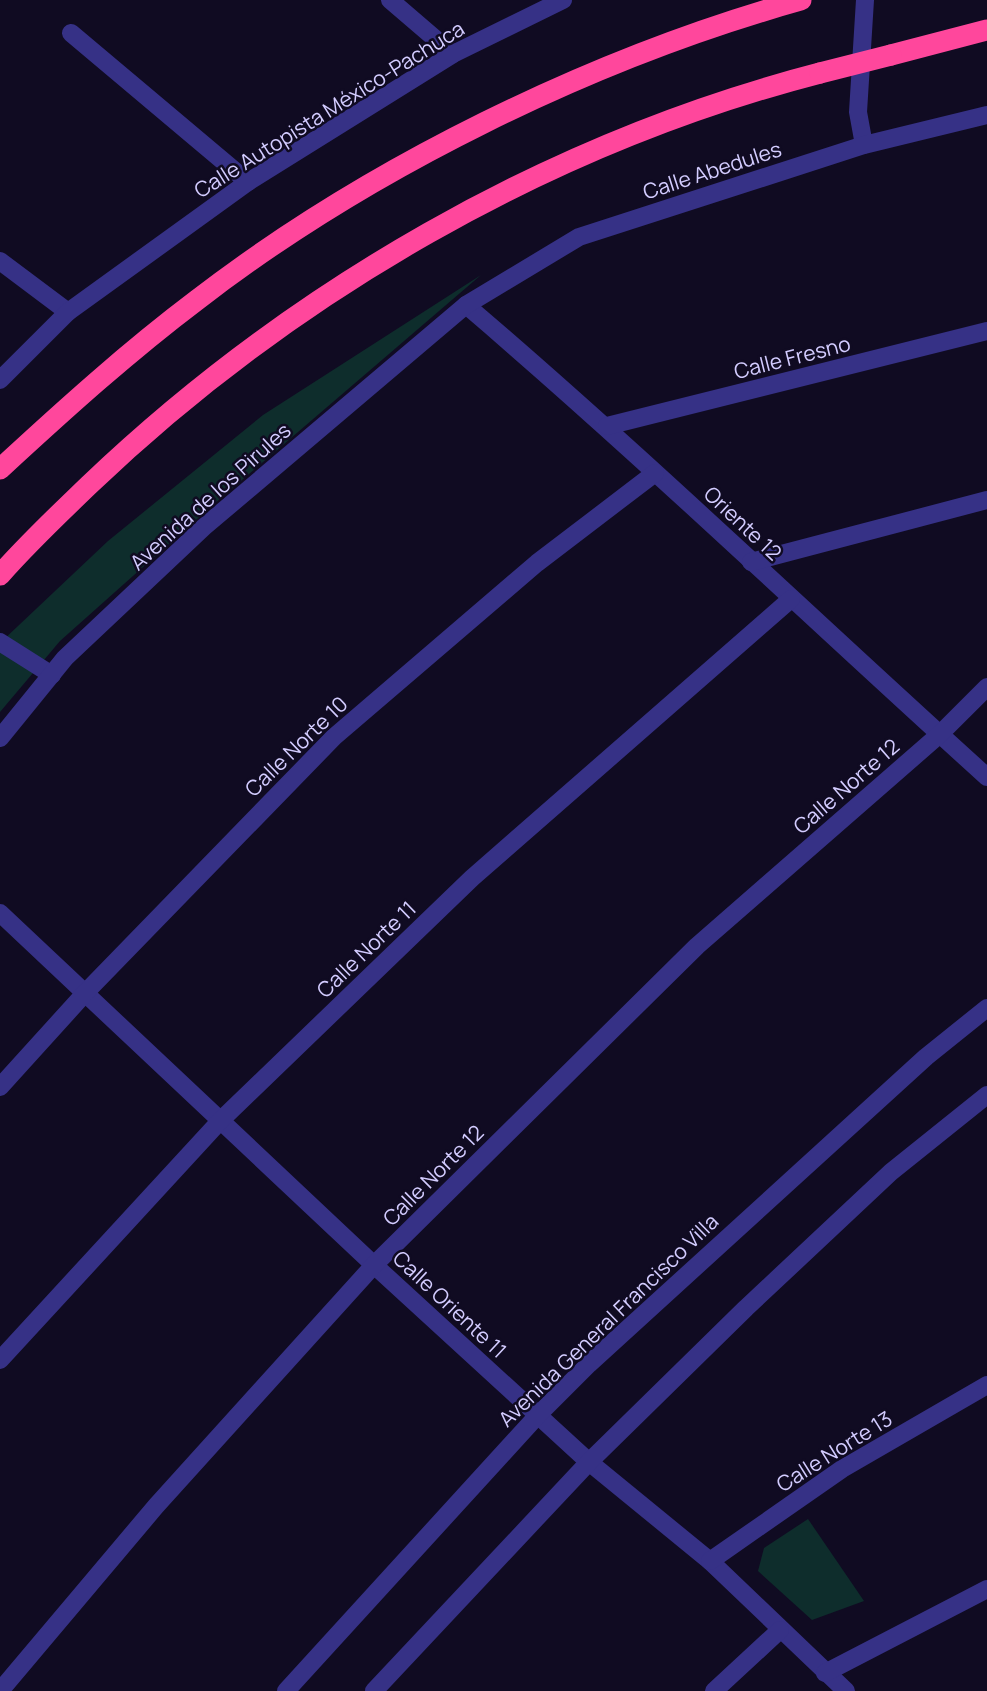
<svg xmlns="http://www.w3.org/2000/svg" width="987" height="1691" viewBox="0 0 987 1691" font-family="Manrope,sans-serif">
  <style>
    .green { fill: #0e2d2c }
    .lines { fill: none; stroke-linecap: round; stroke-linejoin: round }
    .street { stroke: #363186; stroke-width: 18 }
    .highway { stroke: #ff479c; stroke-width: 21 }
    .highway-bridge { stroke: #ff479c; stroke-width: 21 }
    .labels { text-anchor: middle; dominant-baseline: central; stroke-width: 5; stroke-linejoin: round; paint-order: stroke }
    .street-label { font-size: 21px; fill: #d3ccff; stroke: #100b22 }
  </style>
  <rect width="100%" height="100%" fill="#100b22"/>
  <g class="green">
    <path d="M481,275l-274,235 -147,131 -60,71v-69l108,-102 155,-126z"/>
    <path d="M808,1519l56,82 -52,19 -54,-49 6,-23z"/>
  </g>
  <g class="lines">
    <g class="street">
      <path d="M390,0l63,54"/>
      <path d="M71,33l177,149"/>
      <path d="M864,145l-6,-33 7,-112"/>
      <path d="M0,261l68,51"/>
      <path d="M466,305c178,152 347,315 521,472"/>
      <path d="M0,380l68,-68 180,-130 205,-128 110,-54"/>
      <path d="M607,426l380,-95"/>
      <path d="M751,562l236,-62"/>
      <path d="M0,642l52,33"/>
      <path d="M0,738l65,-80 139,-131 262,-222 113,-68 285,-92 123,-30"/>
      <path d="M0,913l374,352 215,197 121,99 136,130"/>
      <path d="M0,1087l86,-95 248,-255 203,-174 118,-90"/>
      <path d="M0,1360l220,-239 252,-243 319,-279"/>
      <path d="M710,1561l132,-92 145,-84"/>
      <path d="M825,1673l162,-84"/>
      <path d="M0,1691l156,-185 218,-241 323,-319 243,-212 47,-47"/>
      <path d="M286,1691l252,-276 51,-51 337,-307 61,-49"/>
      <path d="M374,1691l215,-229 157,-154 145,-136 96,-77"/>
      <path d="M714,1691l66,-61"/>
    </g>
    <g class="highway">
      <path d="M891,55l96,-25"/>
      <path d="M0,469c64,-59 128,-117 197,-169 171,-132 396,-242 604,-300"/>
      <path d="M0,575c28,-32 59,-61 89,-90 202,-193 460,-342 731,-412"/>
    </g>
    <path class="highway-bridge" d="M820,73l71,-18"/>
  </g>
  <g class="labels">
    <g class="street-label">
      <text transform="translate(329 109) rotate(-32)">Calle Autopista México-Pachuca</text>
      <text transform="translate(712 170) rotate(-18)">Calle Abedules</text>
      <text transform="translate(792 357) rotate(-14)">Calle Fresno</text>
      <text transform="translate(210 496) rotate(-42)">Avenida de los Pirules</text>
      <text transform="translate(743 523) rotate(43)">Oriente 12</text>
      <text transform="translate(296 746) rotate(-44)">Calle Norte 10</text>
      <text transform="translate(846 786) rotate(-41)">Calle Norte 12</text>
      <text transform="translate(366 949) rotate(-44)">Calle Norte 11</text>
      <text transform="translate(433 1175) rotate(-45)">Calle Norte 12</text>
      <text transform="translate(450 1304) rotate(43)">Calle Oriente 11</text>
      <text transform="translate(608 1320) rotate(-44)">Avenida General Francisco Villa</text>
      <text transform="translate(834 1451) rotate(-32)">Calle Norte 13</text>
    </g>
  </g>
</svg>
